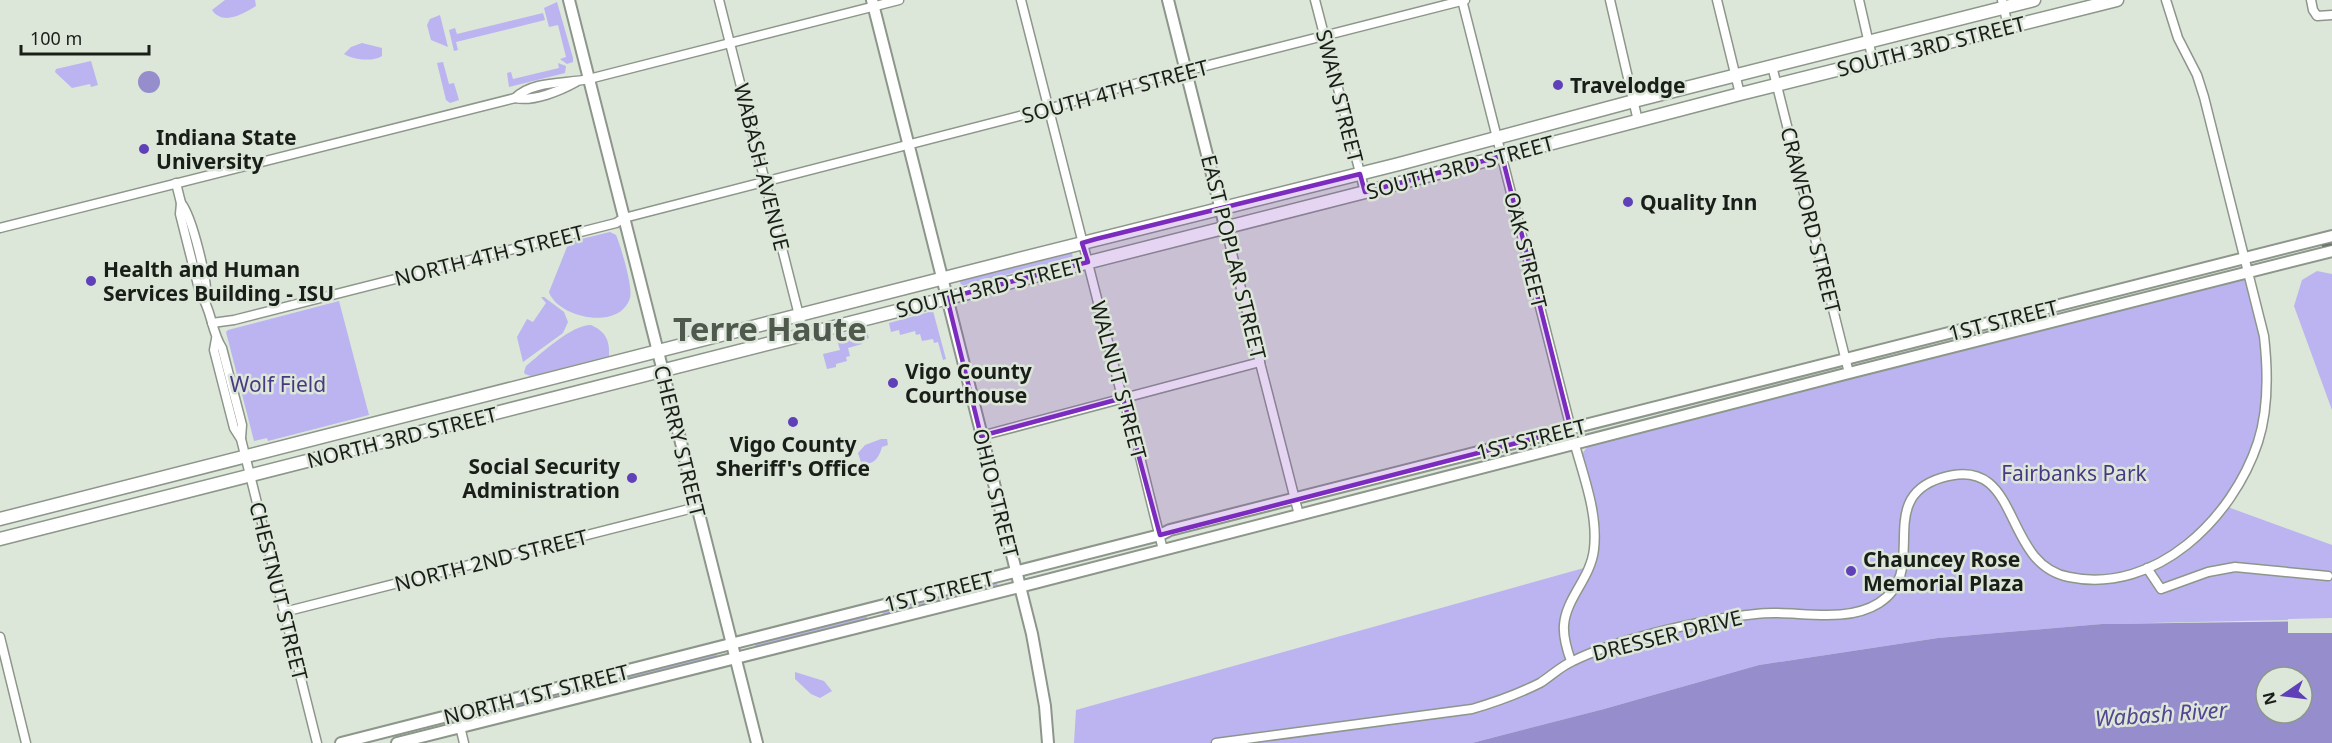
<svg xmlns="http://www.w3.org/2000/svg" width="2332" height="743" viewBox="0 0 2332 743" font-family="'Noto Sans',sans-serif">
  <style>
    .green { fill: #bbb4f0 }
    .water { fill: #958dcc; fill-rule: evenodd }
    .pier { fill: #dce6d9 }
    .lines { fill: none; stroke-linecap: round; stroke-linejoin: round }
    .minor-casing { stroke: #8d968a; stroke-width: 11 }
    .major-casing { stroke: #8d968a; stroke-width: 14 }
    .highway-casing { stroke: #8d968a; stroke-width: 15 }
    .minor { stroke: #fff; stroke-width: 8 }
    .major { stroke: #fff; stroke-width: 10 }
    .highway { stroke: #fff; stroke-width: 12 }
    .rail { stroke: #6d746b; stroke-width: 2; stroke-dasharray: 10 10; stroke-linecap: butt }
    .marked { fill: #7b2cbf; fill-opacity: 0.2; stroke: #7b2cbf; stroke-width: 4.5; stroke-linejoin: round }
    .poi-dot { fill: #5f40b8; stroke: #dce6d9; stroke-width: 2 }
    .labels { text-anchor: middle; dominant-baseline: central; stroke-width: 5; stroke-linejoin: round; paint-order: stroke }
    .street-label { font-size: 21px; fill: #1a1e19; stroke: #dce6d9 }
    .poi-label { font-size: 21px; font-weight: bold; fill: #1a1e19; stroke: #dce6d9; text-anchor: start }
    .park-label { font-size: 21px; fill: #493984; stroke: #dce6d9 }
    .water-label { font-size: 22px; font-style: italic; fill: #544491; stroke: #dce6d9 }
    .town-label { font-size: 33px; font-weight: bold; fill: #50594e; stroke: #dce6d9 }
  </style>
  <rect width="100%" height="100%" fill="#dce6d9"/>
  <g class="green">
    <path d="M225,0h30l1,6c-13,8 -33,20 -44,4z"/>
    <path d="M557,2l16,56v4l-6,2 -7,-5 6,-2 -8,-32 -9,2 -5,-19z"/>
    <path d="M543,13l2,7 -89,22 2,8 -4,1 -5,-21 6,-2 2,6z"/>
    <path d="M440,15l8,32 -17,-7 -4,-15 3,-6z"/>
    <path d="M362,43l20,5v8c-9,6 -29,4 -38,-2l7,-7z"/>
    <path d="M91,61l7,24 -7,2 -1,-3 -18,4 -17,-16 1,-3z"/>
    <path d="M443,62l6,22 5,-1 5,17 -9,3 -4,-3 -9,-37z"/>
    <path d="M558,63l8,3 -1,7 -56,14 -2,-14 4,-1 2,7 46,-11z"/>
    <path d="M610,232l6,3c5,12 17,52 14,63 -11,34 -73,19 -81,-6l20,-50z"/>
    <path d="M1072,253l1,5 -112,28 -1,-5z"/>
    <path d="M2246,266l22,100 -9,74 -34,66 107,39v74l-230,5 -164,14 -179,27 -155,44 -132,34h-398l2,-33 515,-144 1,-77 -10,-35 5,-7z"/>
    <path d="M2317,271l15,3v136l-38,-104 8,-26z"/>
    <path d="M541,297h3l20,15 4,10 -5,11 -40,29 -6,-25 10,-18 6,3 13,-19z"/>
    <path d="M339,301l30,114 -101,26 -1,-3 -13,3 -28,-109 2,-2z"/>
    <path d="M933,311l13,48 -3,1 -5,-18 -4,1 -1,-4 -11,2 -2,-7 -4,1 -1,-4 -15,4 -1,-5 -8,2 -2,-9z"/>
    <path d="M591,325c14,6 19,15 18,31l-78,20 -6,-2 -1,-2 2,-6c16,-13 45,-41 65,-41z"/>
    <path d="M866,329l3,9 -7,2v4l-14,4 2,8 -4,1 1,4 -11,3v3l-9,2 -4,-15 17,-4 -4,-14z"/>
    <path d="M881,439h6l1,6 -6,2c-3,11 -9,20 -21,15l-3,-9 7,-8z"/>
    <path d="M995,582l3,3 -2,2 -112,29 -2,-4 1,-2z"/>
    <path d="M865,615l2,2 -1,4 -111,26 1,-5z"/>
    <path d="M716,653l1,5 -115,27 2,-3z"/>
    <path d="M795,672l29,9 8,10 -12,7 -9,-4 -16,-15z"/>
    <path d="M585,686l2,4 -118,31 -4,-3z"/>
  </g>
  <g class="water">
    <circle cx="149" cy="82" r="11"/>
    <path d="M2332,621v122h-860l132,-34 155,-44 179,-27 164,-14zM2266,677h36v36h-36z"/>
  </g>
  <path class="pier" d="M2332,618v15h-44v-14z"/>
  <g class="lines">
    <defs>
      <g id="minor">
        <path d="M719,0l85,335"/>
        <path d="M1021,0l99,389 16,52 27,109"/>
        <path d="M1315,0l50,192"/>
        <path d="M1462,0l109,429"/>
        <path d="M1610,0l28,121"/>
        <path d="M1717,0l23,94"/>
        <path d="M1859,0l14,61"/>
        <path d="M2002,0l6,26"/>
        <path d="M2311,0l2,10 4,6 15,-1"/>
        <path d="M1772,66l77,307"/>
        <path d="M515,98c18,-18 51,-14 74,-19l310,-79"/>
        <path d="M176,183l5,20 -1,11 20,79c12,17 11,38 22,55l20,77 -1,13"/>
        <path d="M181,203c11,13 28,81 25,98"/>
        <path d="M1225,226l74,289"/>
        <path d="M0,228l515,-130c18,4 45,-7 61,-16"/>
        <path d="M212,323l22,-3 382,-97 8,-5 438,-113 41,-13 362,-92"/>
        <path d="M216,339l-2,11 20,78 7,11 76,304"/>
        <path d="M981,436l279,-74"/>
        <path d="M2147,568l14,21 47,-17 27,-5 93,9"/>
        <path d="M284,612l413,-105"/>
        <path d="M0,637l26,106"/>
        <path d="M1571,661c-4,-11 -8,-23 -7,-36 2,-27 27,-47 30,-76 4,-35 -10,-71 -19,-104"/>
        <path d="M457,714l7,29"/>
        <path d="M1216,743l256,-34c24,-7 46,-15 68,-26 11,-7 21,-17 33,-22 38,-19 102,-34 145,-42 19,-3 37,-6 56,-6 33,0 75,9 105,-10 52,-33 -6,-104 62,-125 82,-26 59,86 128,99 87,18 164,-59 189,-135 11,-34 10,-71 6,-106l-60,-239 -7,-22 -19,-37 -12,-38"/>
      </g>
      <g id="major">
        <path d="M569,0l188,743"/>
        <path d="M872,0l160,634 13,72 3,37"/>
        <path d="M1168,0l57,226"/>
        <path d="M341,743l819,-208 10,-5 1162,-294"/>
        <path d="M397,743l638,-160 814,-210 483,-122"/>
      </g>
      <g id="highway">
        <path d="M0,519l1015,-259 384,-96 235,-63 400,-101"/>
        <path d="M0,539l1365,-347 375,-98 377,-94"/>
      </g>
    </defs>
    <use href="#minor" class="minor-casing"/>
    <use href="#major" class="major-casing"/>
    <use href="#highway" class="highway-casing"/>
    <use href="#minor" class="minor"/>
    <use href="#major" class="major"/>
    <use href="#highway" class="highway"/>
    <path class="rail" d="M2322,246l10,-2"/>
  </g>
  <path class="marked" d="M1502,156l69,273 -411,106 -37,-137 -142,38 -34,-138 141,-36 -6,-19 14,-4 264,-65 5,18z"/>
  <g class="poi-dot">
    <circle cx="1558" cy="85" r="6"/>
    <circle cx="144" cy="149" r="6"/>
    <circle cx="1628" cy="202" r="6"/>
    <circle cx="91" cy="281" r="6"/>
    <circle cx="893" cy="383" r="6"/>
    <circle cx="793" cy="422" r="6"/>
    <circle cx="632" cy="478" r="6"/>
    <circle cx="1851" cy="571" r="6"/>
  </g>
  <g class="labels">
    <g class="street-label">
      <text transform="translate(1931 46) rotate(-14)">SOUTH 3RD STREET</text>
      <text transform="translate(1115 91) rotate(-15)">SOUTH 4TH STREET</text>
      <text transform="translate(1340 96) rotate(76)">SWAN STREET</text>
      <text transform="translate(762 167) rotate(76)">WABASH AVENUE</text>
      <text transform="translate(1460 167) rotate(-15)">SOUTH 3RD STREET</text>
      <text transform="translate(1811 220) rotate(76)">CRAWFORD STREET</text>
      <text transform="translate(1526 250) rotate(76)">OAK STREET</text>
      <text transform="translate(489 255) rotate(-14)">NORTH 4TH STREET</text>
      <text transform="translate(1234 257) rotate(76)">EAST POPLAR STREET</text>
      <text transform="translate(990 287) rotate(-14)">SOUTH 3RD STREET</text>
      <text transform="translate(2003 320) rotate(-14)">1ST STREET</text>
      <text transform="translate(1119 380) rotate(75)">WALNUT STREET</text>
      <text transform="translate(402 437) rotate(-14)">NORTH 3RD STREET</text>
      <text transform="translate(1531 439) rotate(-14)">1ST STREET</text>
      <text transform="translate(680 441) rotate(76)">CHERRY STREET</text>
      <text transform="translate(996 493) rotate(76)">OHIO STREET</text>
      <text transform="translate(491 560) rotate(-14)">NORTH 2ND STREET</text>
      <text transform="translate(279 591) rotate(76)">CHESTNUT STREET</text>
      <text transform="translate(939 591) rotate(-14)">1ST STREET</text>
      <text transform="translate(1667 635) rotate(-14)">DRESSER DRIVE</text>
      <text transform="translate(536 694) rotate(-14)">NORTH 1ST STREET</text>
    </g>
    <g class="poi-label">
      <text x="1570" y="85">Travelodge</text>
      <text x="156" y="137">Indiana State<tspan x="156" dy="24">University</tspan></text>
      <text x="1640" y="202">Quality Inn</text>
      <text x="103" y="269">Health and Human<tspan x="103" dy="24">Services Building - ISU</tspan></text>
      <text x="905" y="371">Vigo County<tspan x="905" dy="24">Courthouse</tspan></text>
      <text x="793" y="444" text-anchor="middle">Vigo County<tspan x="793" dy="24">Sheriff's Office</tspan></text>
      <text x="620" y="466" text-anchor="end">Social Security<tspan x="620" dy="24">Administration</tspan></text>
      <text x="1863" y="559">Chauncey Rose<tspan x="1863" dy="24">Memorial Plaza</tspan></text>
    </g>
    <g class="park-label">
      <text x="278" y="384">Wolf Field</text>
      <text x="2074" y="473">Fairbanks Park</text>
    </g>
    <g class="water-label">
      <text transform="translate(2161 713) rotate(-4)">Wabash River</text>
    </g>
    <g class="town-label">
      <text x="770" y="328">Terre Haute</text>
    </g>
  </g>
  <g transform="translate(2284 695) rotate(256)"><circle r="28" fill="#dce6d9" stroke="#8e968c" stroke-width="1.5"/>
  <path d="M0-4.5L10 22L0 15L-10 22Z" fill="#5f40b8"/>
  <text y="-9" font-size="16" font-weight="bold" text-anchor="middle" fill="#1a1e19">N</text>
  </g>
  <path d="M21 45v9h128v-9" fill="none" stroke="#1a1e19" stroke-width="3"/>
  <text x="30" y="45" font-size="18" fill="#1a1e19" stroke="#dce6d9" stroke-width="4.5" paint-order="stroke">100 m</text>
</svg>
